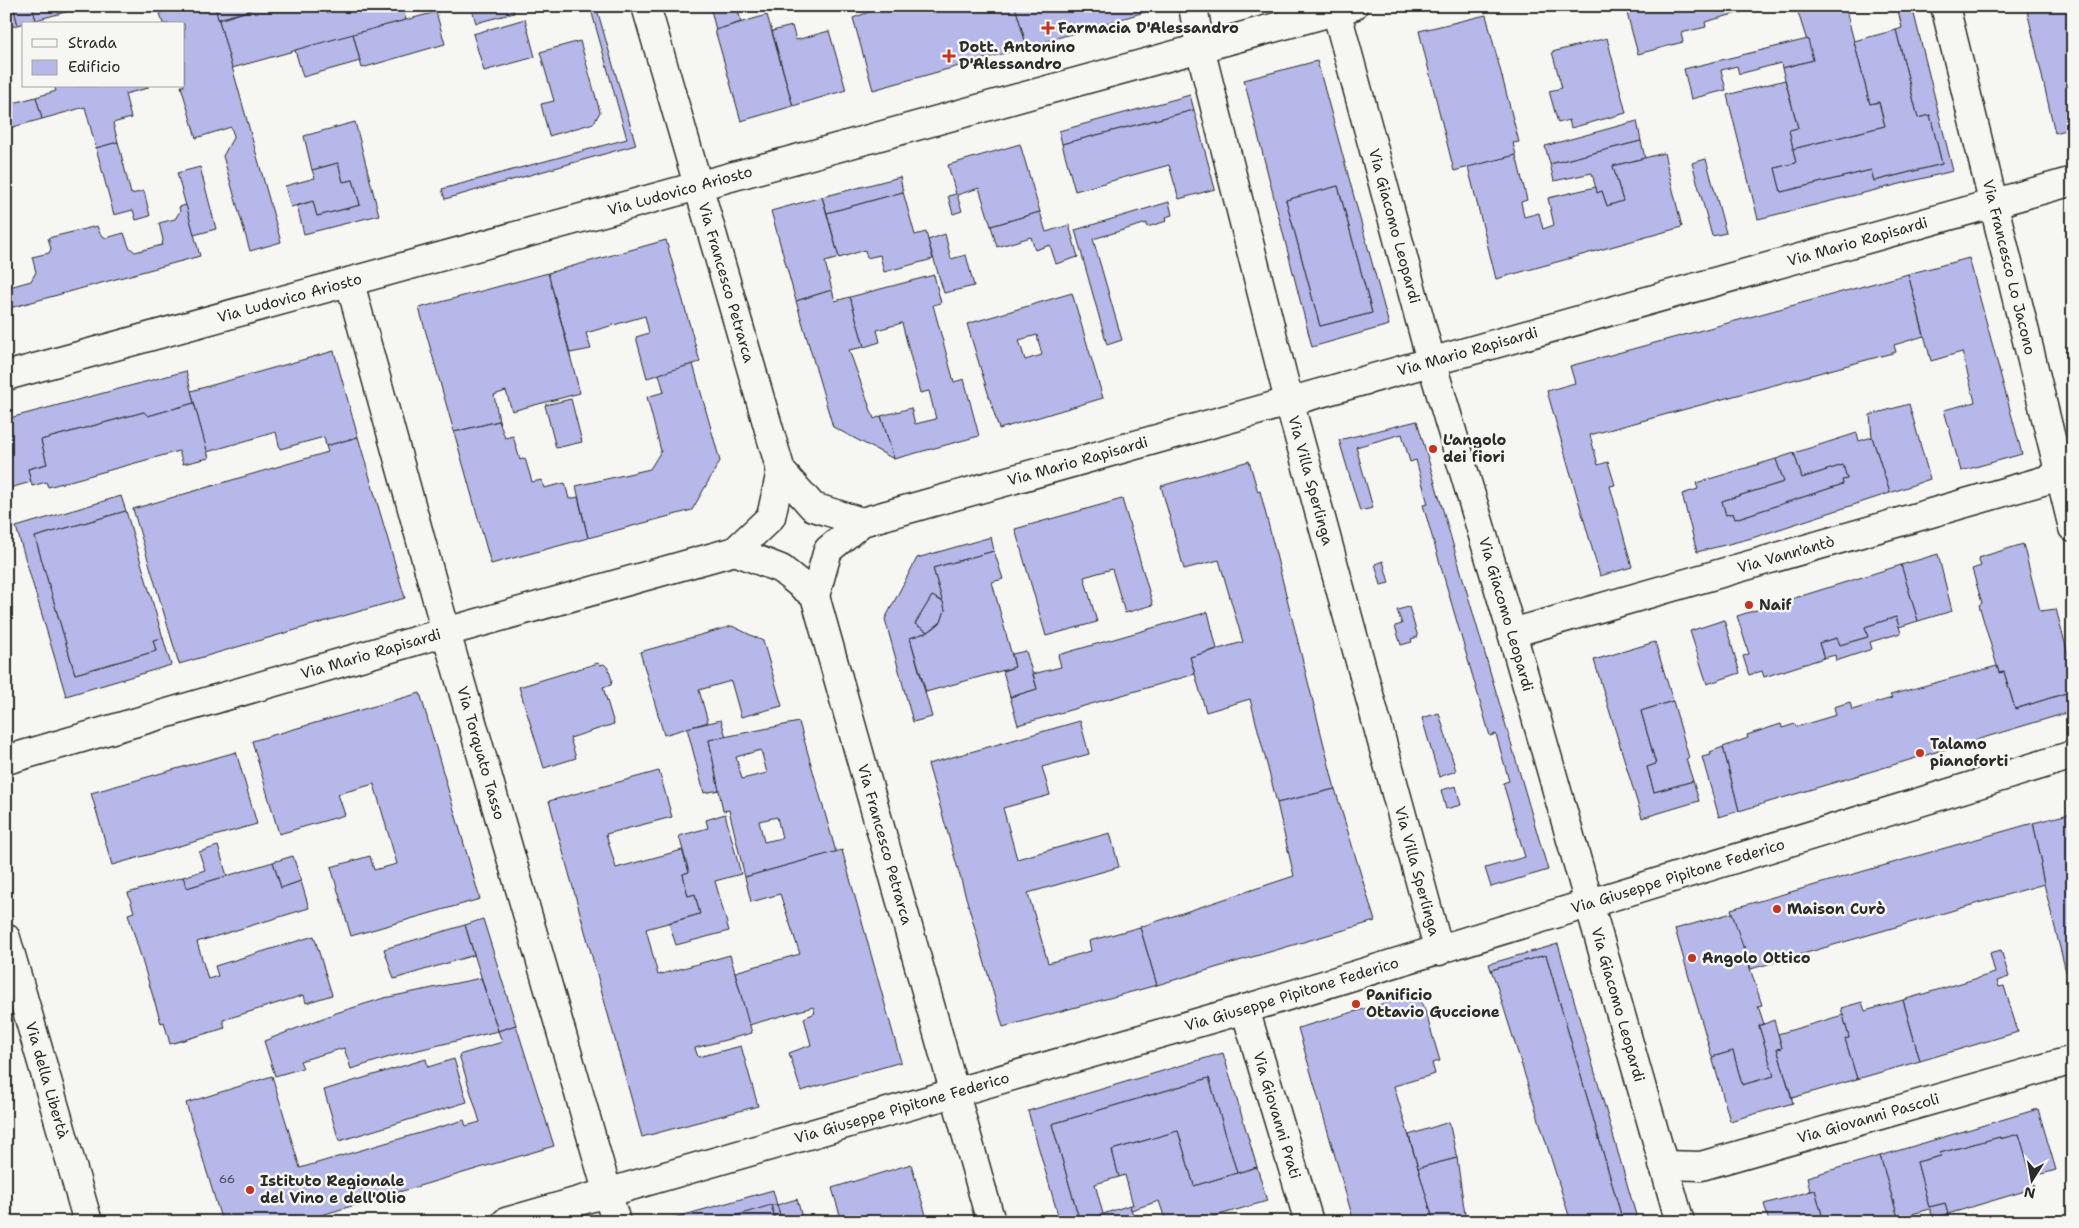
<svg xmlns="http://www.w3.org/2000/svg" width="2079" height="1228" viewBox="0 0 2079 1228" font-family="'Shantell Sans',sans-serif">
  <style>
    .building { fill: #b5b8e9; stroke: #2b2b2b; fill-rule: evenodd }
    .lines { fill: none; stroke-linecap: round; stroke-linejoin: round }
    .minor-casing { stroke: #2b2b2b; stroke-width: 31 }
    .tertiary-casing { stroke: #2b2b2b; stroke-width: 31 }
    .minor { stroke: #f6f6f2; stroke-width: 28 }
    .tertiary { stroke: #f6f6f2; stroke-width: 28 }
    .poi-dot { fill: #c8321e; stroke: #f6f6f2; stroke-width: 2 }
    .labels { text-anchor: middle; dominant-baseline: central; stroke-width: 5; stroke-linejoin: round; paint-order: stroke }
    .number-label { font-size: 12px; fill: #4e4e5a }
    .poi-label { font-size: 15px; font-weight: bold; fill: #2b2b2b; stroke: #f6f6f2; text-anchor: start }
    .street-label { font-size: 15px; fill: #2b2b2b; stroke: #f6f6f2 }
  </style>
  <rect width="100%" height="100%" fill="#f6f6f2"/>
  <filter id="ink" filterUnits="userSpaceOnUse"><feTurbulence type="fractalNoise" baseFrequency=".02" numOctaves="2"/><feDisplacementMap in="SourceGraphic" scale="10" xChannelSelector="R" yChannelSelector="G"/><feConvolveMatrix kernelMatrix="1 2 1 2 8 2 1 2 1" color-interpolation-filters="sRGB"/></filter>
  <g filter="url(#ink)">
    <g class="building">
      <path d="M6,6h7l5,19 -12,3z"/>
      <path d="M13,6h19l4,14 -18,5z"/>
      <path d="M32,6h40l1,4 -37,10z"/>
      <path d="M158,6h26l-24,7z"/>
      <path d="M184,6h31l66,236 -31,9 -27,-95 11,-20 -3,-9 -35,11 -15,-52h3v-62h-21l-3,-11z"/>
      <path d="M215,6h35l1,4 -33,9z"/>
      <path d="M250,6h152l4,14 -174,48 -13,-48 32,-10z"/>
      <path d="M471,6h41l2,7 -38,10z"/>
      <path d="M590,6h6l40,139 -191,54 -3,-10 185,-50z"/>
      <path d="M710,6h27l4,16 -25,8z"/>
      <path d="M885,6h130l12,41 -154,43 -20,-72z"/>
      <path d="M1015,6h132l1,5 -121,36z"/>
      <path d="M1625,6h138l-58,16 1,5 -25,6 2,9 -45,12z"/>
      <path d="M1796,6h49l25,98 9,-2 6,24 -92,23 -4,-19 9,-2 -16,-60 31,-8z"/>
      <path d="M1897,6h15l41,165 -195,48 -31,-124 58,-15 13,48 -9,2 7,33 -21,5 6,24 90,-22 3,11 68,-17 -12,-49 -12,3 -22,-88 6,-2z"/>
      <path d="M2026,6h47v122l-18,5z"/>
      <path d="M436,12l9,32 -83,24 -9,-34z"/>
      <path d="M767,15l26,91 -52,15 -26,-91z"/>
      <path d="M1486,15l33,127 -6,1 3,12 -62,16 -35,-140z"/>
      <path d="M525,19l10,38 -51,14 -11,-37z"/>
      <path d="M792,26l4,14 33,-9 17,59 -53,16 -21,-75z"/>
      <path d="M1896,30l22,88 12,-3 12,49 -68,17 -3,-11 -90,22 -6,-24 21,-5 -3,-14 92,-23 -6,-24 -9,2 -16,-63z"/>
      <path d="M353,34l7,27 -57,16 -8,-27z"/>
      <path d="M1607,38l19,75 -55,15 -2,-8 -11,3 -9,-32 13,-3 -10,-36z"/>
      <path d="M1808,39l5,21 -31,8 -1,-5 -42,11 -2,-8 -16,4 5,20 -35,9 -7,-30z"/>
      <path d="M580,41l20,71 -6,11 -45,13 -8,-32 13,-3 -14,-49z"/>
      <path d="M1317,61l72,264 -77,22 -68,-267zM1338,186l34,127 -52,13 -34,-126z"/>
      <path d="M54,86h94v2l-23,6 6,24 -18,5 5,19 -22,6 -11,-41 -43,12 -6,-22 20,-6z"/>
      <path d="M1190,95l4,15 -132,34 -3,-13z"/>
      <path d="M36,97l6,22 -36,10v-24z"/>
      <path d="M1194,110l21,79 -36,10 -10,-34 -94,26 -13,-47z"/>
      <path d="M1637,121l4,20 -91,23 -5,-18z"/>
      <path d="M355,122l24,93 -75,19 -7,-28 16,-5 4,15 43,-11 -7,-25 -10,2 -5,-19 -26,7 -8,-34z"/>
      <path d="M1641,141l4,17 -32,8 10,35 -16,5 -5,-15 -5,2 -5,-20 -38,8 -4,-17z"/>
      <path d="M118,142l13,52 13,-3 6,25 -14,4 -3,-10 -19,5 -18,-67z"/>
      <path d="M1020,144l20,68 -49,14 -12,-38 -22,7 5,16 -9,3 -5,-18 8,-2 -8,-29z"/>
      <path d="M1664,153l18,74 -186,52 -28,-112 48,-12 11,45 -6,2 3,15 15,-4 4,16 11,-4 -6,-27 48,-11 1,6 5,-2 5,15 16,-5 -10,-35z"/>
      <path d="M1706,159l20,74 -14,3 -20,-73z"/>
      <path d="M338,163l5,19 10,-2 7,25 -43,11 -4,-15 -22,6 -6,-21 30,-8 -3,-8z"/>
      <path d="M200,167l16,62 -22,6 -17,-62z"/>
      <path d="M900,177l3,15 -76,21 -5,-16z"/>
      <path d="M1338,186l34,127 -52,13 -34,-126z"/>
      <path d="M903,192l12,43 11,-3 7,27 -49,13 -4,-17 -13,3 -2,-8 -26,8 -12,-45z"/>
      <path d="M822,197l17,61 -14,4 7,28 -36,11 -25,-90z"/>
      <path d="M1169,202l3,13 -6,2 1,4 -20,6v-4l-54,16 29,101 -15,5 -32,-115z"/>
      <path d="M186,205l14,51 -194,53v-21l25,-7 5,-9 -4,-15 17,-4 2,-4 -3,-11 49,-12 3,8 6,4 18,-5 5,14 6,5 27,-7 1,-5 -4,-17 16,-4 5,-8 -1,-4z"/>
      <path d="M1040,212l6,20 23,-7 9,32 -22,7 -6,-19 -15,5 -4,-13 -34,10 -6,-21z"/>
      <path d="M945,234l6,25 15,-4 8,31 -30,7 -16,-53z"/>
      <path d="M666,240l34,122 -53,16 -11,-41 13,-4 -4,-17 -59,17 5,16 -21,4 -22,-80z"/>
      <path d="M1969,258l53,196 -61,17 -17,-61 31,-8 -13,-50 -31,9 -23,-87z"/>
      <path d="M548,273l32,120 -68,18 -6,-20 -12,4 5,26 -45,11 -35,-124z"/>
      <path d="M1908,274l16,62 -30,9 2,7 -306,83 8,30 10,-3 7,23 -5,1 22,81 -32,9 -53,-185 28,-8 -5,-17z"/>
      <path d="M934,275l7,28 -8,2 21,77 10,-3 15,57 -85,23 -13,-43 30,-8 4,16 21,-5 -7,-28 -9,2 -18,-70 -25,7 3,12 -16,5 -14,-50z"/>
      <path d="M832,290l3,11 15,-4 14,50 -15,3 25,69 7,-3 13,43 -61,-32 -37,-126z"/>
      <path d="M1072,293l31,105 -104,31 -32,-105zM1037,335l5,20 -17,5 -6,-20z"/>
      <path d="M334,351l24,86 -32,9 -2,-9 -44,12 -4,-17 -69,20 -16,-61z"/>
      <path d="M693,364l27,97 -28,49 -104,28 -12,-52 74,-17 11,-18 -14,-54 17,-5 -5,-18z"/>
      <path d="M186,371l8,32 -46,13 -4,-4 -103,28 6,24 -19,5 3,13 -25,7v-70z"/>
      <path d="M571,399l11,43 -26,6 -11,-43z"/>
      <path d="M194,403l15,55 -26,6 -4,-13 -131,36 -2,-5 -14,4 -4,-17 19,-5 -6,-24 103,-28 4,4z"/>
      <path d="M1909,404l21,75 -40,14 -18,-56 -2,-22z"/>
      <path d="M499,421l6,17 8,-2 7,24 5,-2 7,24 10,-2 2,8 21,-5 4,16 9,-2 10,41 -97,26 -37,-132z"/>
      <path d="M1417,421l131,449 -57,17 -6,-19 40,-11 -22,-74 6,-2 -13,-47 -6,2 -67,-231 5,-1 -12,-44 -6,2 -8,-28 -46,13 17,61 -13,3 -21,-71z"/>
      <path d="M1857,433l2,8 13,-4 18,56 -138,45 -55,14 -15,-58 16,-5 -2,-6 80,-24 8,23 -62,19 4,14 7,-2 2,6 108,-35 -1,-4 5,-1 -4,-14 -41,13 -8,-25z"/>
      <path d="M358,437l47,161 -226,66 -46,-155 195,-57 -2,-6z"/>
      <path d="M1794,453l8,25 41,-13 4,14 -5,1 1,4 -108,35 -2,-6 -7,2 -4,-14 62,-19 -8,-23z"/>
      <path d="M1249,461l9,31 2,-1 75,298 -58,14 -27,-104 -44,13 -16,-55 53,-15 -24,-82 -35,9 -23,-83z"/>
      <path d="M121,496l5,15 -91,26 40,137 81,-23 -3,-11 10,-2 8,27 -105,31 -50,-169z"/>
      <path d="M1122,499l31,106 -28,8 -13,-44 -28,8 13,45 -51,14 -31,-107z"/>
      <path d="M126,511l37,127 -10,2 3,11 -81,23 -40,-137z"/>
      <path d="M991,537l3,14 -61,17 10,34 -11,-6 -17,28 13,8 -18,6 22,79 -19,5 -28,-103 32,-61z"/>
      <path d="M2023,544l17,67 16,-2 17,64v18l-58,18 -11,-37 -5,1 -2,-7 -18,-61 3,-2 -10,-34 9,-3 -3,-8z"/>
      <path d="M994,551l9,28 -11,3 23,85 -89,25 -16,-54 18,-6 6,-4 7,-6 4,-12 -12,-42z"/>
      <path d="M1938,554l14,57 -34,10 -17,-56z"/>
      <path d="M1383,561l6,22 -8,2 -6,-21z"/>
      <path d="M1901,565l17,56 -19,6 -3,-10 -31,10 3,10 -28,8 -3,-7 -18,5 5,15 -60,19 -2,-6 -13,4 -6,-19 6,-2 -12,-38z"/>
      <path d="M932,596l11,6 2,8 -4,12 -13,10 -13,-8z"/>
      <path d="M1409,607l9,30 -7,2 1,3 -11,3 -6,-19 7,-2 -5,-14z"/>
      <path d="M1208,612l9,37 -27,8 5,17 -177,51 -8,-28 27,-8 -4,-15 28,-7 -3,-12z"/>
      <path d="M1896,617l5,16 -31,9 2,7 -36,12 -1,-6 -11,3 -5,-15 18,-5 3,7 28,-8 -3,-10z"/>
      <path d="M1724,620l16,53 -33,11 -17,-53z"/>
      <path d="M732,626l31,15 19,65 -41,11 -10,-36 -32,9 9,32 -44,13 -24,-83z"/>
      <path d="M1655,642l18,59 -32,10 15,53 -9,3 7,25 39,-11 6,20 -57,17 -48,-158z"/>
      <path d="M1026,651l11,38 -27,8 -7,-26 12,-4 -3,-13z"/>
      <path d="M598,663l2,2 4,-1 4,4 4,12 -1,5 -8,2 11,37 -44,14 6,20 -32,10 -25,-81z"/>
      <path d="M1997,666l2,7 5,-1 11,37 58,-18v20l-334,100 -16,-64 25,-9 -1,-3 34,-11 1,4 13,-4 1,3 40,-12 -2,-8 16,-5 2,8 40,-12 -2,-3z"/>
      <path d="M420,693l60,206 -129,37 -20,-69 39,-11 4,14 23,-6 -23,-80 -36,10 7,21 -66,19 -27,-93z"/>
      <path d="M1673,701l16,57 -3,1 7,22 -39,11 -7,-25 9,-3 -15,-53z"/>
      <path d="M1439,713l17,58 -17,6 -17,-59z"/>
      <path d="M721,720l5,17 -17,3 10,50 -15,3 -17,-65z"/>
      <path d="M1080,721l9,33 -47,13 8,28 -47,13 14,51 93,-26 9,34 -91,26 20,70 43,-12 -2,-10 51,-14 17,58 -154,42 -75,-263z"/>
      <path d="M799,722l37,130 -91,25 -16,-67 -6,1 -14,-71zM761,750l6,23 -25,6 -6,-22zM777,817l5,21 -18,4 -5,-21z"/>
      <path d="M1723,747l16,64 -20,6 -17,-60 9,-2 -1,-3z"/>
      <path d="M236,752l21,72 -145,41 -21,-72z"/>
      <path d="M659,771l13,46 -66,17 10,34 66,-18 7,22 -6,2 5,22 7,-2 5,20 -54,15 12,46 72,-20 22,78 -57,15 3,9 43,-11 17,60 -116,31 -93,-336z"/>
      <path d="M1456,786l5,19 -15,4 -5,-19z"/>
      <path d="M1335,789l40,132 -218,64 -17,-58 154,-51 -17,-73z"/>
      <path d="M2073,813v172l-4,-14 -3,1 -22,-88 -4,-20 2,-1 -9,-40z"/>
      <path d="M725,814l16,60 -26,7 14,50 -53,14 -7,-22 31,-9 -5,-20 -7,2 -5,-22 6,-2 -10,-36 29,-8 -2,-8z"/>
      <path d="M2033,823l9,40 -2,1 4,20 -293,85 -7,-23 -2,1 -11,-38z"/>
      <path d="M218,846l9,30 -40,12 -4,-11 22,-7 -6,-18z"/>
      <path d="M842,850l59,212 -100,29 -12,-38 22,-8 -7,-27 11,-5 -2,-6 -64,18 -14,-53 65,-18 -20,-60 -29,8 -6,-25z"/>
      <path d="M293,856l8,25 -20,7 -8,-26z"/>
      <path d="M273,862l8,26 20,-7 8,27 -112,34 11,37 10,-3 -3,-10 99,-30 18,59 -26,8 -2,-8 -81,25 2,8 -55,16 -6,-22 -3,1 -33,-109 6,-2 -6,-19 55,-16 4,11z"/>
      <path d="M1732,913l30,92 -4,1 6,18 -5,2 15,50 -32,9 -9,-34 -21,6 -37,-128z"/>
      <path d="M483,919l33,106 -18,6 -33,-106z"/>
      <path d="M465,925l9,30 -80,24 -10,-30z"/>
      <path d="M1558,944l80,278h-15l-77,-267 -55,15 -2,-6z"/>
      <path d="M2001,950l8,27 -12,4 2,6 5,-1 14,46 -98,29 -17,-61 92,-27 -5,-20z"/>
      <path d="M1546,955l77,267h-52l-75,-239 -5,-13z"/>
      <path d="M481,978l17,53 -105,25 -42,13 -7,-21 -44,13 3,7 -28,8 -11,-35 72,-28 48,-15z"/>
      <path d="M1416,994l3,8 2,-1 2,6h1l16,54 -8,2 3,11 -41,12 40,136h-80l-56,-194z"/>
      <path d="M1903,1000l17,61 -63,18 -12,-40 4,-1 -8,-30 21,-6 3,9z"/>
      <path d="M1843,1015l6,23 -4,1 12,40 -65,19 -15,-49 5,-1 -4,-14z"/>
      <path d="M1774,1020l8,28 -5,1 16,54 -63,18 -18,-64 21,-6 9,34 32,-9 -15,-50z"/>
      <path d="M516,1025l38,121 -246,73v3h-86l-36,-119 86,-27 28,92 164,-48 2,6 14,-4 -21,-67 43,-13 -4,-11z"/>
      <path d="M1223,1053l34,114 -20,6 -28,-95 -157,46 28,98h-20l-32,-111z"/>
      <path d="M426,1059l2,8 26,-8 13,43 -128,39 -15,-51z"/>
      <path d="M1209,1078l28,95 -43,13 -16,-55 -66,19 7,27 -24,7 8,30 27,-9 5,17h-55l-28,-98z"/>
      <path d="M2038,1109l18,61 -25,7 -12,-43 -19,5v-2l-60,16 1,3 -24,6 12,45 16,-4 3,11 -15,4 -3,-9 -32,9 -18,-62z"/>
      <path d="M1449,1122l8,36 -39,10 -9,-33z"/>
      <path d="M1178,1131l16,55 63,-19 10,34 -72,21h-29l-7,-21 -28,9 -1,-5h3l-8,-30 -6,2 -7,-27z"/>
      <path d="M2019,1134l16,54 -87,26 -3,-11 -16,4 -12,-45 24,-6 -1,-3 60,-16v2z"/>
      <path d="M1880,1156l19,65 -75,1 -9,-32 -5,1 -3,-14z"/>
      <path d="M1457,1158l9,64h-32l-16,-54z"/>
      <path d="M911,1164l17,58h-86l-10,-34z"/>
      <path d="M773,1190l4,15 -62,17h-44l-1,-3z"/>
      <path d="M1815,1190l9,32h-55l-5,-18z"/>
      <path d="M797,1199l6,22 -21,1 -5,-17z"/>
      <path d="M771,1205h6l5,17h-6z"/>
      <path d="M771,1205l5,17h-61z"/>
    </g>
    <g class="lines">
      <defs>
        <g id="minor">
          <path id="s1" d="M646,6l135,465 32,36 49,15"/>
          <path id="s2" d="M1193,6l7,42 89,353 150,550"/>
          <path id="s3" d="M1945,6l128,522"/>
          <path id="s4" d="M350,283l96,349 170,590"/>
          <path id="s5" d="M6,376l1347,-370"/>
          <path d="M735,551l46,18 34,27"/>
          <path id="s6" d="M815,596l13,-46 34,-28 1211,-341"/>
          <path id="s7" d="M815,596l176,626"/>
          <path id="s8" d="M1512,633l548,-157"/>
          <path id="s9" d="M6,760l440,-128 289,-81 36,-34 10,-46"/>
          <path id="s10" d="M1245,1009l64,213"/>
          <path id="s11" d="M1663,1165l38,1 372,-106"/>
          <path id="s12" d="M506,1222l739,-213 828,-254"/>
        </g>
        <g id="tertiary">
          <path id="s13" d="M1335,6l96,355 81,272 168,589"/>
          <path id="s14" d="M6,938l82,284"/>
        </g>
      </defs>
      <use href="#minor" class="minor-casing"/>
      <use href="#tertiary" class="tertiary-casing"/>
      <use href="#minor" class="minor"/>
      <use href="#tertiary" class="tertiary"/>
    </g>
  </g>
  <g class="poi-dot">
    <path d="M1045.5 20.5h5v5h5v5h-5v5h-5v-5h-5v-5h5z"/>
    <path d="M946.5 48.5h5v5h5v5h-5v5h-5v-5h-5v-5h5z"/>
    <circle cx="1433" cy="449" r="5"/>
    <circle cx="1749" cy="605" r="5"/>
    <circle cx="1920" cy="753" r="5"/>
    <circle cx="1777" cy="909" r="5"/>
    <circle cx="1692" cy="958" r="5"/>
    <circle cx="1356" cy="1004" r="5"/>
    <circle cx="250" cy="1190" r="5"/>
  </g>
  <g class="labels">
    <g class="number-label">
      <text x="227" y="1179">66</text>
    </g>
    <g class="poi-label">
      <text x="1058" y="28">Farmacia D'Alessandro</text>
      <text x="959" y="47">Dott. Antonino<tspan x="959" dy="17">D'Alessandro</tspan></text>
      <text x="1443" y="440">L'angolo<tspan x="1443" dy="17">dei fiori</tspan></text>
      <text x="1759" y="605">Naif</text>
      <text x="1930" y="744">Talamo<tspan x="1930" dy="17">pianoforti</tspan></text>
      <text x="1787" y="909">Maison Curò</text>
      <text x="1702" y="958">Angolo Ottico</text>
      <text x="1366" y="995">Panificio<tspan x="1366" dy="17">Ottavio Guccione</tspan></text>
      <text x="260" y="1181">Istituto Regionale<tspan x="260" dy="17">del Vino e dell'Olio</tspan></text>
    </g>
    <g class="street-label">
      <text stroke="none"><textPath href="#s5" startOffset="699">Via Ludovico Ariosto</textPath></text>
      <text stroke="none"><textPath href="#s13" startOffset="228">Via Giacomo Leopardi</textPath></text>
      <text stroke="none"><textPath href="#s6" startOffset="1126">Via Mario Rapisardi</textPath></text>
      <text stroke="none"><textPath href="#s3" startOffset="269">Via Francesco Lo Jacono</textPath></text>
      <text stroke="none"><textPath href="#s1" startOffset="288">Via Francesco Petrarca</textPath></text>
      <text stroke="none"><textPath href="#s5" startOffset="294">Via Ludovico Ariosto</textPath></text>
      <text stroke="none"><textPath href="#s6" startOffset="721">Via Mario Rapisardi</textPath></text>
      <text stroke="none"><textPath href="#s6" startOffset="316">Via Mario Rapisardi</textPath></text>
      <text stroke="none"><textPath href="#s2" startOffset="489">Via Villa Sperlinga</textPath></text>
      <text stroke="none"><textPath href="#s8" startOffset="285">Via Vann'antò</textPath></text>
      <text stroke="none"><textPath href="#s13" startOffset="632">Via Giacomo Leopardi</textPath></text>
      <text stroke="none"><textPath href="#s9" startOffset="380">Via Mario Rapisardi</textPath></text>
      <text stroke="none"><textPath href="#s4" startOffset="488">Via Torquato Tasso</textPath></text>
      <text stroke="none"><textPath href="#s7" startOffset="258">Via Francesco Petrarca</textPath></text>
      <text stroke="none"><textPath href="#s2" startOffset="894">Via Villa Sperlinga</textPath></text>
      <text stroke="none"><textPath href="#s12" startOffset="1222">Via Giuseppe Pipitone Federico</textPath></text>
      <text stroke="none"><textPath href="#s12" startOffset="818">Via Giuseppe Pipitone Federico</textPath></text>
      <text stroke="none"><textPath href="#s13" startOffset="1038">Via Giacomo Leopardi</textPath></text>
      <text stroke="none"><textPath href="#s14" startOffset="148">Via della Libertà</textPath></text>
      <text stroke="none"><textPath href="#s12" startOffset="412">Via Giuseppe Pipitone Federico</textPath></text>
      <text stroke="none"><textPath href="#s10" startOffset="111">Via Giovanni Prati</textPath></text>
      <text stroke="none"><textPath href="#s11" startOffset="212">Via Giovanni Pascoli</textPath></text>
    </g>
  </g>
  <rect width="2079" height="1228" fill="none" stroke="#f6f6f2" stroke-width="25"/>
  <rect x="12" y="12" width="2054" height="1203" fill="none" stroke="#2b2b2b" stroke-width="2" filter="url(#ink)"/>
  <rect x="22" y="22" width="162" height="65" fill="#f6f6f2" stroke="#a5a5a2"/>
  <rect x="32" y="39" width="25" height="8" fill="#f6f6f2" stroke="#a5a5a2"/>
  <text x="68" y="48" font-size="15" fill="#2b2b2b">Strada</text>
  <rect x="32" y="60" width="25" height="15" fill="#b5b8e9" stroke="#a5a5a2"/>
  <text x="68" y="72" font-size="15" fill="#2b2b2b">Edificio</text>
  <g transform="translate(2032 1180) rotate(191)" stroke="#f6f6f2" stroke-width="4" paint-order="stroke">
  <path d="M0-4L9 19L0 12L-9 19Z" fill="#2b2b2b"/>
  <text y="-8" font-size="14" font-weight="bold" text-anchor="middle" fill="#2b2b2b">N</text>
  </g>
</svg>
